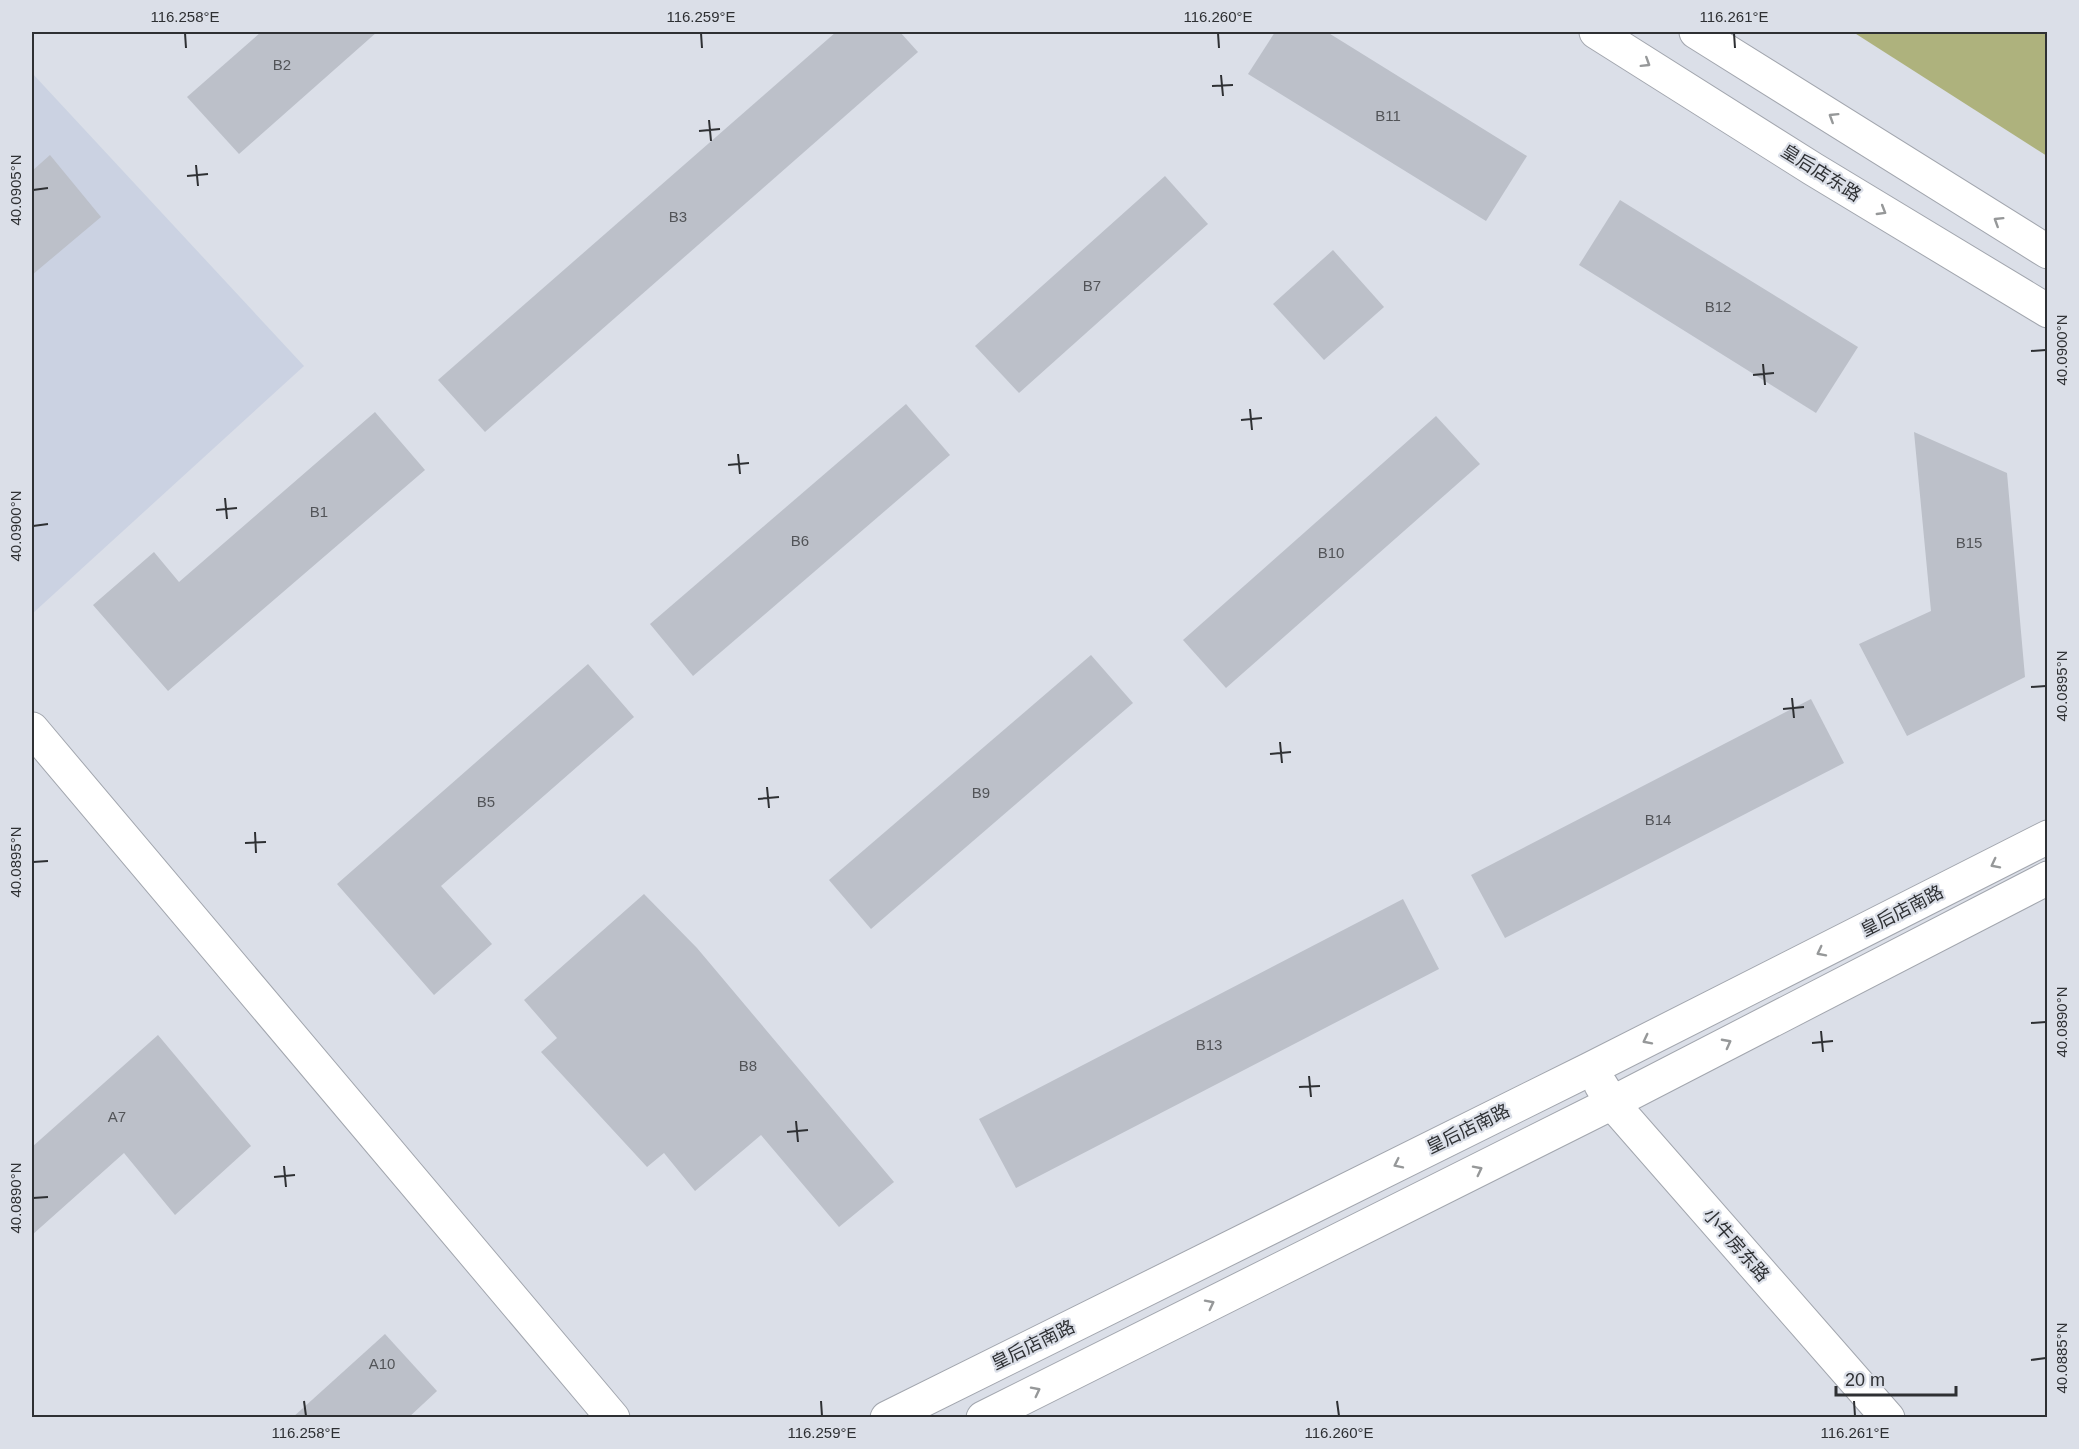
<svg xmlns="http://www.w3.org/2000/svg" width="2079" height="1449" viewBox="0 0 2079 1449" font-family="Arial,'Noto Sans SC',sans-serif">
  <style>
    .built { fill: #cbd2e2 }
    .green { fill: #aeb27d }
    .building { fill: #bcc0c9 }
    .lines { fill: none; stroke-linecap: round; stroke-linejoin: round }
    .minor-casing { stroke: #a2a6ae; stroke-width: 35 }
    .major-casing { stroke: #a2a6ae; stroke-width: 35 }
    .minor { stroke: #fff; stroke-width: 33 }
    .major { stroke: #fff; stroke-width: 33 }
    .oneway { stroke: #969899 }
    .ticks { fill: none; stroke: #2e3033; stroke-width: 2 }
    .labels { text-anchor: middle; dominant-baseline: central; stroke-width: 4.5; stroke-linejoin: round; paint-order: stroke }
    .number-label { font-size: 15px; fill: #525458 }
    .street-label { font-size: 18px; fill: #2e3033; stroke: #dbdfe8 }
    .neatline { fill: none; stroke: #2e3033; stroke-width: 2 }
    .ticks-label { font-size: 15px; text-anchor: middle; fill: #2e3033 }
  </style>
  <rect width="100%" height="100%" fill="#dbdfe8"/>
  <path class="built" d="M32,73l272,293 -272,248z"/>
  <path class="green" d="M1853,32h194v124z"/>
  <g class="building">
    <path d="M261,32h116l-138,122 -52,-57z"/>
    <path d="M836,32h64l18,20 -433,380 -47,-52z"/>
    <path d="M1275,32h52l200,124 -41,65 -238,-147z"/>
    <path d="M50,155l51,62 -69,58v-104z"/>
    <path d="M1165,176l43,48 -189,169 -44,-47z"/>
    <path d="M1620,200l238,147 -42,66 -237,-148z"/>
    <path d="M1333,250l51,57 -60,53 -51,-56z"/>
    <path d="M906,404l44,51 -257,221 -43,-52z"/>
    <path d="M375,412l50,58 -257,221 -75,-86 61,-53 25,30z"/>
    <path d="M1436,416l44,48 -254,224 -43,-48z"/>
    <path d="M1914,432l93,41 18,204 -118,59 -48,-92 72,-33z"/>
    <path d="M1091,655l42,48 -262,226 -42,-49z"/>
    <path d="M588,664l46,53 -193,169 51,58 -58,51 -97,-111z"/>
    <path d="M1811,699l33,64 -339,175 -34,-63z"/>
    <path d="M644,894l53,54 197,234 -55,45 -78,-92 -66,56 -31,-38 -17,14 -106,-115 16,-14 -33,-38z"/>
    <path d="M1403,899l36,70 -423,219 -37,-69z"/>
    <path d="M158,1035l93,111 -76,69 -51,-62 -92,82v-88z"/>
    <path d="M385,1334l52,57 -29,27h-116z"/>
  </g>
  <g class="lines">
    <defs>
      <g id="minor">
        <path d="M32,729l581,689"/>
        <path d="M1601,1085l11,18 276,315"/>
        <path d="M887,1418l703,-349 458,-232"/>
        <path d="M983,1418l629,-315 436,-225"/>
      </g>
      <g id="major">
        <path d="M1596,32l217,137 235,142"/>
        <path d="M1696,32l352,220"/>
      </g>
    </defs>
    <use href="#minor" class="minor-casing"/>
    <use href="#major" class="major-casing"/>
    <use href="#minor" class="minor"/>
    <use href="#major" class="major"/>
  </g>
  <defs><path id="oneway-chevron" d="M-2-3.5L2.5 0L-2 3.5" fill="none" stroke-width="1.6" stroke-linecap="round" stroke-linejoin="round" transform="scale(1.5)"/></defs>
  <g class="oneway">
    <use href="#oneway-chevron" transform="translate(1646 63) rotate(32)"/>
    <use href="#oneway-chevron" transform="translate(1833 117) rotate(-148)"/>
    <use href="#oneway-chevron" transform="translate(1882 211) rotate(31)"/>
    <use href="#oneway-chevron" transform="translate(1998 221) rotate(-148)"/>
    <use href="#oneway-chevron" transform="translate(1995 864) rotate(153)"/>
    <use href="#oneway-chevron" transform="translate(1821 952) rotate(153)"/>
    <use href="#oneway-chevron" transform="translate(1647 1040) rotate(153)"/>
    <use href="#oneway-chevron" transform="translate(1727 1043) rotate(-28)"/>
    <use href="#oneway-chevron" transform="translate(1398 1164) rotate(154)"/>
    <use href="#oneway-chevron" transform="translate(1478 1170) rotate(-27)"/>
    <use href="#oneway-chevron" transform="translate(1210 1304) rotate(-27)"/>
    <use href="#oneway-chevron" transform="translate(1036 1391) rotate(-27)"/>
  </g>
  <path class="ticks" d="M185,33l1,15M701,33l1,15M1218,33l1,15M1734,33l1,15M1221,75l2,21M1212,86l21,-1M709,120l2,21M699,131l21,-2M196,165l2,21M187,176l21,-2M33,190l15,-2M2031,351l15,-1M1763,364l2,21M1753,375l21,-2M1250,409l2,21M1241,420l21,-2M738,454l2,20M728,465l21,-2M225,498l2,21M216,510l21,-2M33,526l15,-2M2031,687l15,-1M1792,698l2,20M1783,709l21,-2M1280,742l2,21M1270,754l21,-2M767,787l2,21M758,799l21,-2M255,832l1,21M245,843l21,-1M33,862l15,-1M2031,1023l15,-1M1821,1031l2,21M1812,1043l21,-2M1309,1076l2,21M1299,1087l21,-1M796,1121l2,21M787,1132l21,-2M284,1166l2,21M274,1177l21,-2M33,1198l15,-1M2031,1360l15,-2M304,1401l2,15M821,1401l1,15M1337,1401l2,15M1854,1401l1,15"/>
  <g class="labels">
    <g class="number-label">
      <text x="282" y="64">B2</text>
      <text x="1388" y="115">B11</text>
      <text x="678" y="216">B3</text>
      <text x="1092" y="285">B7</text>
      <text x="1718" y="306">B12</text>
      <text x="319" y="511">B1</text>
      <text x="800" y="540">B6</text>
      <text x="1969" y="542">B15</text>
      <text x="1331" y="552">B10</text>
      <text x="981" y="792">B9</text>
      <text x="486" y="801">B5</text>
      <text x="1658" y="819">B14</text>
      <text x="1209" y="1044">B13</text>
      <text x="748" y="1065">B8</text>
      <text x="117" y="1116">A7</text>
      <text x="382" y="1363">A10</text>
    </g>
    <g class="street-label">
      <text transform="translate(1821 173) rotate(32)">皇后店东路</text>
      <text transform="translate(1902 911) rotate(-27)">皇后店南路</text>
      <text transform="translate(1468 1129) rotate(-26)">皇后店南路</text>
      <text transform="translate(1736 1245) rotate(49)">小牛房东路</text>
      <text transform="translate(1033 1345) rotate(-26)">皇后店南路</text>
    </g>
  </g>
  <rect width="2079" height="1449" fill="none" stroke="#dbdfe8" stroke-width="66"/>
  <path d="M1836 1386v9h120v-9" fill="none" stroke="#2e3033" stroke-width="3"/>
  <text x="1845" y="1386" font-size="18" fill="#2e3033" stroke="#dbdfe8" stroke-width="4.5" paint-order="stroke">20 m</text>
  <rect x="33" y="33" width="2013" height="1383" class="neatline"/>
  <g class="ticks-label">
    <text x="185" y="22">116.258°E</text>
    <text x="701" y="22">116.259°E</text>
    <text x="1218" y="22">116.260°E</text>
    <text x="1734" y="22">116.261°E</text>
    <text transform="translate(16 190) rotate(-90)" y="5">40.0905°N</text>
    <text transform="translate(2062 350) rotate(-90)" y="5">40.0900°N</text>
    <text transform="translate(16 526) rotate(-90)" y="5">40.0900°N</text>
    <text transform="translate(2062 686) rotate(-90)" y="5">40.0895°N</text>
    <text transform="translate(16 862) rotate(-90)" y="5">40.0895°N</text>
    <text transform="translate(2062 1022) rotate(-90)" y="5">40.0890°N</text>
    <text transform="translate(16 1198) rotate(-90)" y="5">40.0890°N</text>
    <text transform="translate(2062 1358) rotate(-90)" y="5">40.0885°N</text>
    <text x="306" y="1438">116.258°E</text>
    <text x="822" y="1438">116.259°E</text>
    <text x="1339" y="1438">116.260°E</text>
    <text x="1855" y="1438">116.261°E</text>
  </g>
</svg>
